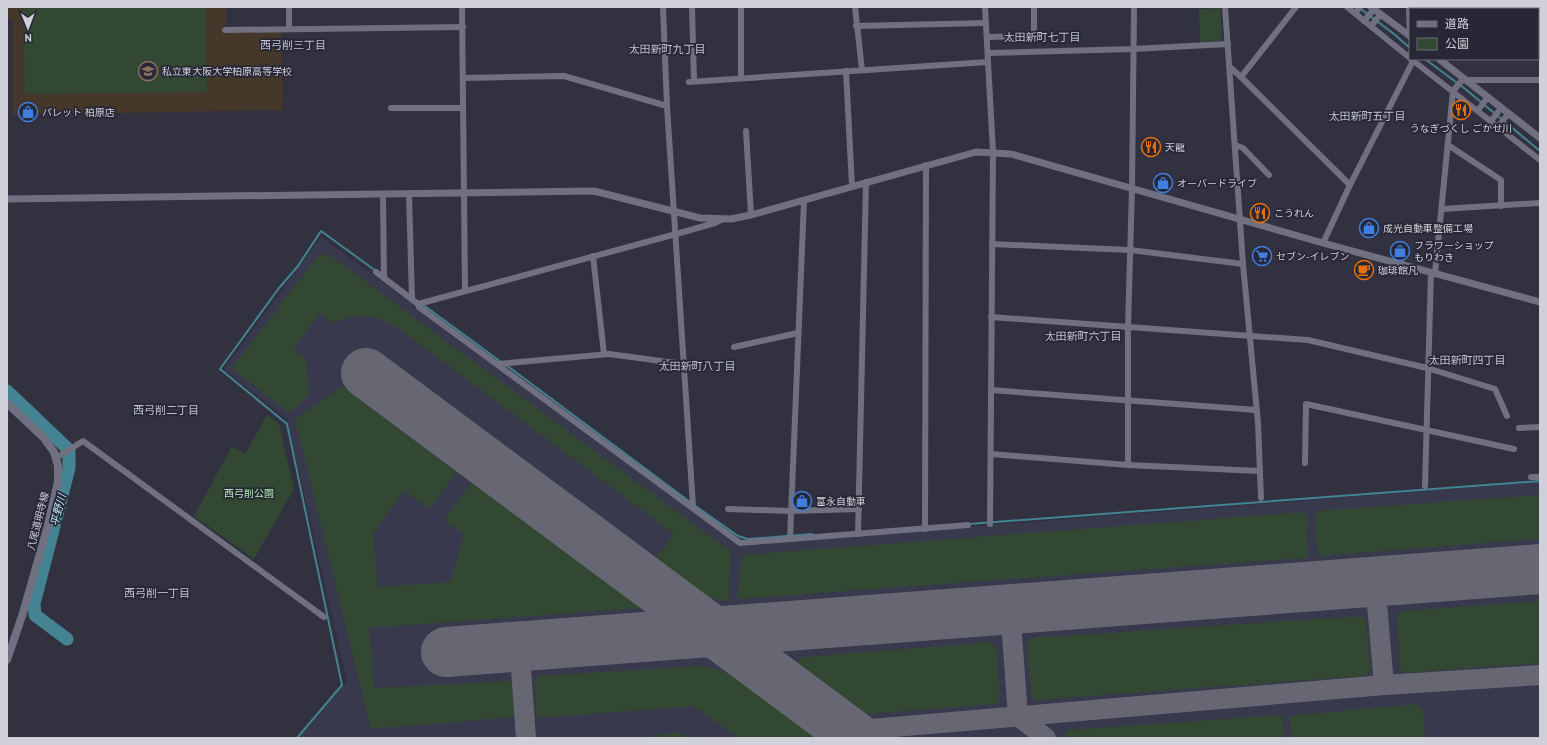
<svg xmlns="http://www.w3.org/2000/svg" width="1547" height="745" viewBox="0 0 1547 745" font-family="'PT Sans','Noto Sans JP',sans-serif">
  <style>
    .built { fill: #39394e }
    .education { fill: #45372a }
    .green { fill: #324833 }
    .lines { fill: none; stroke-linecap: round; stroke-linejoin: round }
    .stream { stroke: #438392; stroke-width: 2 }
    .river { stroke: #438392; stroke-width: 13 }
    .taxiway { stroke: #676774; stroke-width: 20 }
    .runway { stroke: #676774; stroke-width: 50 }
    .minor { stroke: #707081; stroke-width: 6 }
    .tertiary { stroke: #707081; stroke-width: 7 }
    .secondary { stroke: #707081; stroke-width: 8 }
    .labels { text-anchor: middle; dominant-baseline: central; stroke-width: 3.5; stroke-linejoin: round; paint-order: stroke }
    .poi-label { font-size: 10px; fill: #d0d0da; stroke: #272736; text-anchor: start }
    .park-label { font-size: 10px; fill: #b0ecb2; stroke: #272736 }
    .street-label { font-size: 10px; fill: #d0d0da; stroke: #272736 }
    .neighbourhood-label { font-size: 11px; fill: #c1c1d5; stroke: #272736 }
    .water-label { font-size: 11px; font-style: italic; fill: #b4ebf9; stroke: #272736 }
  </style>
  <rect width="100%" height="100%" fill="#313140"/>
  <path class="built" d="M321,237l418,308 801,-63v256h-1241l48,-57 -60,-262 -63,-50z"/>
  <path class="education" d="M7,7h219v19l-4,1 1,5 58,-1 2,79 -270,5v-96l-6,-1z"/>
  <g class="green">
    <path d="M23,7h182l2,85 -182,2z"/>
    <path d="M1220,8l2,33 -22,1 -1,-33z"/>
    <path d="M324,254l7,2 399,295 -1,50c-30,-2 -52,-24 -75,-41l20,-26 -276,-206c-26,-14 -37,-16 -65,-5l-13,-10 -27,37 13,9 2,37 -19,17 -57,-45 86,-112z"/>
    <path d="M343,386l114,86 -28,37 -25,-18 -31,43 5,53 72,-5 14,-48 -20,-14 29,-40 169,128 -273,20 5,60 138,-7 3,36 -144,12 -76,-310z"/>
    <path d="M267,415l12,9 15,65 -40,70 -60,-43 38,-70 13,8z"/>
    <path d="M1540,495v44l-221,17c-2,-14 -8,-33 -1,-45z"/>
    <path d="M1303,512l5,7v9l-2,3 2,27 -571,41 5,-44z"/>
    <path d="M1540,601v62l-135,10 -5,-5 -3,-50 5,-7z"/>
    <path d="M1361,616l5,5 4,50 -5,5 -329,24 -4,-2 -5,-53 4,-7z"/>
    <path d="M991,642l6,6 3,52 -4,4 -131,10 -68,-50 3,-6 5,-1z"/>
    <path d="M697,666l20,3 17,7 88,62h-84l-44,-32 -157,12 -3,-37 5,-5z"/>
    <path d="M1416,704l7,5 2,29h-134l-1,-22z"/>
    <path d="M1282,715l2,23h-215l-4,-3 2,-5z"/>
    <path d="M675,733l25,5h-54v-2z"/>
  </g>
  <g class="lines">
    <g class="stream">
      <path d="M1361,9l33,25 16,14"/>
      <path d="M1425,59l39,29 76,63"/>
      <path d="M422,304l79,58"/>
      <path d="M506,365l184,137"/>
      <path d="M694,505l44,31 10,3 64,-5"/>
      <path d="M969,524l571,-43"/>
      <path d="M297,738l45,-53 -55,-261 -67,-55 59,-81 19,-22 23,-35 55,40"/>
    </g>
    <path class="river" d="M7,391l62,59v18l-35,136 1,11 32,24"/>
    <g class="taxiway">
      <path d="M1375,581l9,104"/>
      <path d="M1010,608l8,108 28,22"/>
      <path d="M847,731l537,-46 156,-10"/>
      <path d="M526,738l-5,-69 5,-10 16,-14"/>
    </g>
    <g class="runway">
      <path d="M366,373l491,365"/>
      <path d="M446,652l1094,-83"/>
    </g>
    <g class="minor">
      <path d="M289,7v22"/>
      <path d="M462,7l3,283"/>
      <path d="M663,7l4,99 26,400"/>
      <path d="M692,7l2,74"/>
      <path d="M741,7v71"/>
      <path d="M855,7l7,63"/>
      <path d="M985,7l8,145 -3,372"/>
      <path d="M1225,7l18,257 15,159 3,75"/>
      <path d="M1347,7l63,51"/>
      <path d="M1409,7l1,29"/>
      <path d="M1440,9v-2"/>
      <path d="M1355,13l5,-6"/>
      <path d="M1364,21l10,-12"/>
      <path d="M856,26l130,-3"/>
      <path d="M1371,26l10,-12"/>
      <path d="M225,30l238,-3"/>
      <path d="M987,37l47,-1v-29"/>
      <path d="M988,53l145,-4 95,-5"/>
      <path d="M1411,59l129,101"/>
      <path d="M1230,67l11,10 55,-70"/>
      <path d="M846,71l6,115"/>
      <path d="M1241,77l109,108"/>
      <path d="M463,78l101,-2 103,30"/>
      <path d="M1466,80h74"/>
      <path d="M689,82l299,-20"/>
      <path d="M391,108h72"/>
      <path d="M1478,110l10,-13"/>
      <path d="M1491,121l10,-13"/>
      <path d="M1498,127l10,-13"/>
      <path d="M746,131l5,84"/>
      <path d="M1235,145l8,3 26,27"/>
      <path d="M1448,145l53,35v26"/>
      <path d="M409,194l3,105"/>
      <path d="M383,195l1,83"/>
      <path d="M1442,209l98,-6"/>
      <path d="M1323,243l27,-58 64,-126"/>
      <path d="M992,244l138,6 113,14"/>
      <path d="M593,256l11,98"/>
      <path d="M376,272l42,32 1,3 321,236 228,-18"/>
      <path d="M1435,273l18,-182 11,-13"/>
      <path d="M418,304l258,-70 39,-11 8,-4"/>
      <path d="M991,317l317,23 119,28 68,21 12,27"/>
      <path d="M734,347l64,-14"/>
      <path d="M498,364l111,-10 74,10"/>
      <path d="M991,390l265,20"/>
      <path d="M1519,428l21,-1"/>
      <path d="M991,454l137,11 132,6"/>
      <path d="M56,458l27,-17 241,176"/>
      <path d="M1305,463l1,-59 208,45"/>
      <path d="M1128,465v-138l4,-138 2,-182"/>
      <path d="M1531,477h9"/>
      <path d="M1425,486l6,-214"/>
      <path d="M728,509l63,2 68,-2"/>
      <path d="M925,529l1,-364"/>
      <path d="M858,534l8,-352"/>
      <path d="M790,539l14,-339"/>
    </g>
    <g class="tertiary">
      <path d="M1371,7l39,29"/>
      <path d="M1439,59l101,79"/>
      <path d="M7,199l587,-8 106,27 31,1 20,-4 225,-63 35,2 312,89 217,59"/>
    </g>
    <path class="secondary" d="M7,403l36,34 11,15 4,14v16l-10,43 -25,88 -16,47"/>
  </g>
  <defs>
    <symbol id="school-ring" viewBox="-11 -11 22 22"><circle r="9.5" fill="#272736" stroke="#8d6e63" stroke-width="1.5"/><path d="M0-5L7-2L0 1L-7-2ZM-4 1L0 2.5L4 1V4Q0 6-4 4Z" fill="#8d6e63"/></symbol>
    <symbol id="restaurant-ring" viewBox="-11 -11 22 22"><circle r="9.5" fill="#272736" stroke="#e8710a" stroke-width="1.5"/><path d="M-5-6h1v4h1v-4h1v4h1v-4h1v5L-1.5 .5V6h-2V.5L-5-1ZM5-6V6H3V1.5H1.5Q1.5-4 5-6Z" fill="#e8710a"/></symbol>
    <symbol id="shop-ring" viewBox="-11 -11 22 22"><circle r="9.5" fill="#272736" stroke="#3f7fe0" stroke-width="1.5"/><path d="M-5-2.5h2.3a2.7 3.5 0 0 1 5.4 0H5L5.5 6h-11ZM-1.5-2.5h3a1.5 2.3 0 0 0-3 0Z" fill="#3f7fe0"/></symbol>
    <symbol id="supermarket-ring" viewBox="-11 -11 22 22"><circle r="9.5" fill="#272736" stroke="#3f7fe0" stroke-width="1.5"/><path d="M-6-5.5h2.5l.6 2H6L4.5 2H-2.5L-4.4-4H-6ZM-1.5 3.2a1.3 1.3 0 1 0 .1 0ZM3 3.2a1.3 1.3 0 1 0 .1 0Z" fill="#3f7fe0"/></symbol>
    <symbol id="cafe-ring" viewBox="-11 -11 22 22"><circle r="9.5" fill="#272736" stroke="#e8710a" stroke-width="1.5"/><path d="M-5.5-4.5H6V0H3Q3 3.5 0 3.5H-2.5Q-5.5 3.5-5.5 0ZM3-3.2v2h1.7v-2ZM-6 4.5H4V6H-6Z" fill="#e8710a"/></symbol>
  </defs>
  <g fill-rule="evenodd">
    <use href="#school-ring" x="137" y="60" width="22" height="22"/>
    <use href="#restaurant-ring" x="1450" y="99" width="22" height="22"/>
    <use href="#shop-ring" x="17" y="101" width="22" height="22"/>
    <use href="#restaurant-ring" x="1140" y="136" width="22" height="22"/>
    <use href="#shop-ring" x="1152" y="172" width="22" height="22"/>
    <use href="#restaurant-ring" x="1249" y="202" width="22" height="22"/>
    <use href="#shop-ring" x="1358" y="217" width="22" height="22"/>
    <use href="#shop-ring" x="1389" y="240" width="22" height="22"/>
    <use href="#supermarket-ring" x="1251" y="245" width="22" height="22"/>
    <use href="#cafe-ring" x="1353" y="259" width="22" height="22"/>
    <use href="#shop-ring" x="791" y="490" width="22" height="22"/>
  </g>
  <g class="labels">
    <g class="poi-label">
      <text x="162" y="71">私立東大阪大学柏原高等学校</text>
      <text x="42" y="112">パレット 柏原店</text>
      <text x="1461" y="128" text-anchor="middle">うなぎづくし ごかせ川</text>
      <text x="1165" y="147">天龍</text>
      <text x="1177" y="183">オーバードライブ</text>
      <text x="1274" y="213">こうれん</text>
      <text x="1383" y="228">成光自動車整備工場</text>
      <text x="1414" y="245">フラワーショップ<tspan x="1414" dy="12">もりわき</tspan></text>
      <text x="1276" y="256">セブン-イレブン</text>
      <text x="1378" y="270">珈琲館凡</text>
      <text x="816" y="501">富永自動車</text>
    </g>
    <g class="park-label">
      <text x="249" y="493">西弓削公園</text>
    </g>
    <g class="street-label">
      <text transform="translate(38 521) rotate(-76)">八尾道明寺線</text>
    </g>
    <g class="neighbourhood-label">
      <text x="1042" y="37">太田新町七丁目</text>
      <text x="293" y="45">西弓削三丁目</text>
      <text x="667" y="49">太田新町九丁目</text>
      <text x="1367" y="116">太田新町五丁目</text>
      <text x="1083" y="336">太田新町六丁目</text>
      <text x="1467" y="360">太田新町四丁目</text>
      <text x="697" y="366">太田新町八丁目</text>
      <text x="166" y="410">西弓削二丁目</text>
      <text x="157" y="593">西弓削一丁目</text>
    </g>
    <g class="water-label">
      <text transform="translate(58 510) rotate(-76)">平野川</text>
    </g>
  </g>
  <rect width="1547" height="745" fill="none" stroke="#d0d0da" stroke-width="16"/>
  <rect x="1409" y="8" width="130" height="52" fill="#272736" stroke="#6b6b78"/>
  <rect x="1417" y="21" width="20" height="6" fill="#707081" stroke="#6b6b78"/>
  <text x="1445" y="28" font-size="12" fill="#d0d0da">道路</text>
  <rect x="1417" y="38" width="20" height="12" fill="#324833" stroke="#6b6b78"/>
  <text x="1445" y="48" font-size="12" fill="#d0d0da">公園</text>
  <g transform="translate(28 28) rotate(179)" stroke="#272736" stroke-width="3" paint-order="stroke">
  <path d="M0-3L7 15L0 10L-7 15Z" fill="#d0d0da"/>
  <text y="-6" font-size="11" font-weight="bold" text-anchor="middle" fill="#d0d0da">N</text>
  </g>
</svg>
